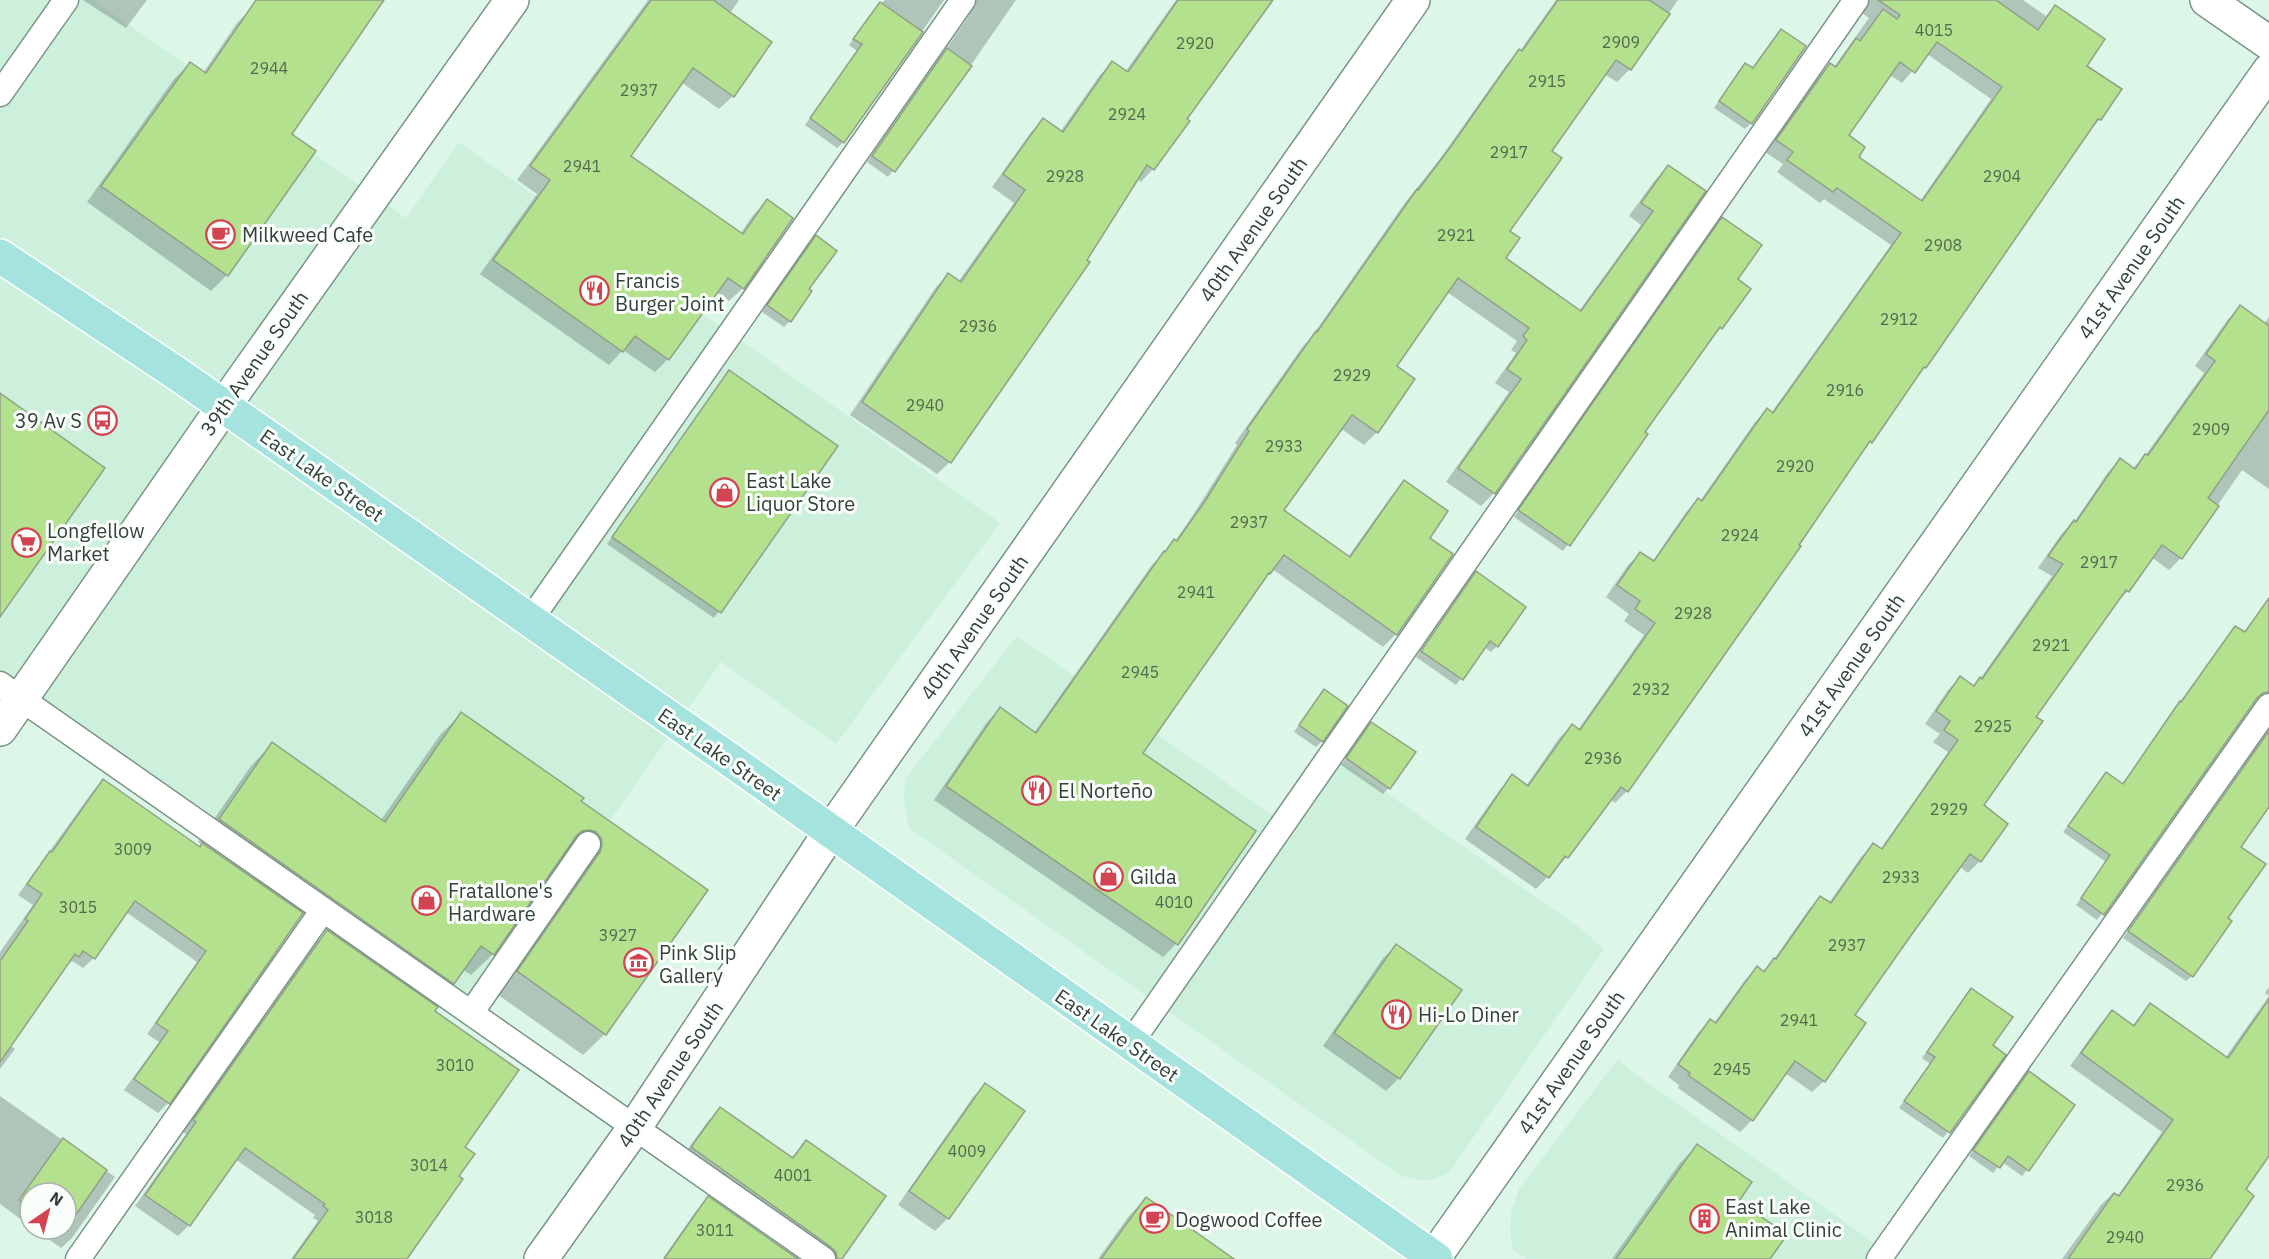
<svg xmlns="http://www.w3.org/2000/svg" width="2269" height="1259" viewBox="0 0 2269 1259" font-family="'IBM Plex Sans',sans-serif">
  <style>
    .built { fill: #cdf0dc }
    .shadow { fill: #0003; fill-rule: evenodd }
    .building { fill: #b3e18e; stroke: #929f88; stroke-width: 1.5; fill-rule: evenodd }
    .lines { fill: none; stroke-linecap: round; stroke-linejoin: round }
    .lane-casing { stroke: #7b9485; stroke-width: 27 }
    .street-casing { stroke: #7b9485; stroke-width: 36 }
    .primary-casing { stroke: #fff; stroke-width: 36 }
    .lane { stroke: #fff; stroke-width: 24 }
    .street { stroke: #fff; stroke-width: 33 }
    .primary { stroke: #a5e3de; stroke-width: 33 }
    .labels { text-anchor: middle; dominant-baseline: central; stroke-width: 6; stroke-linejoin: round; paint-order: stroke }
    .number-label { font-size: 16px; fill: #54684f }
    .street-label { font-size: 20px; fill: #35403a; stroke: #f9fefb }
    .poi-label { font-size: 20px; fill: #35403a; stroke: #f9fefb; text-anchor: start }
  </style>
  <rect width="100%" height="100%" fill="#dcf7e8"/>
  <g class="built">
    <path d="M0,0h93l313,218 53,-76 541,381 -164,221 -115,-82 -243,347 -478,-330z"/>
    <path d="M1017,636l258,181 49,-68 259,181 21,19 -156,225 -22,7 -25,-5 -492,-348 -5,-27 1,-22z"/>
    <path d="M1618,1059l16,14 263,186h-371l-13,-9 -3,-17 1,-20 8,-24z"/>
  </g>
  <g class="shadow">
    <path d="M83,0h64l-21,28z"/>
    <path d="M270,0h112l-92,135 24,17 -87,123 -16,16 -124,-89 87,-123 16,-15 13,9 34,-50 16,-16z"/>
    <path d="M648,0h91l-9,13 40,29 -37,54 -14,13 -38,-27 -52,74 111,78 14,-20 13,-13 -24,87 -14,13 -13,-9 -48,67 -13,13 -32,-22 -14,15 -129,-91 57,-80 -20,-14z"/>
    <path d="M885,0h59l-97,139 -10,9 -32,-23 52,-74 -8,-6 25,-35z"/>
    <path d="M970,0h46l-70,101 -58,76 -21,-15 102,-146 3,-7z"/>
    <path d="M1176,0h93l-116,169 -12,13 -4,-3 -187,283 -13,12 -87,-59 86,-128 12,-12 10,7 56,-79 -22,-16 39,-55 12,-12 17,12 40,-57 12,-12 13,9z"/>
    <path d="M1556,0h122l-48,69 -13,13 -13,-8 -54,77 -42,81 -4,27 75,52 62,-86 -12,-9 26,-36 13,-13 36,25 -210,301 -13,13 -35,-24 63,-90 -14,-9 21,-30 -5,-3 6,-9 -70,-49 -52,75 -18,65 -13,13 -24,-17 -58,82 66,47 44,-62 13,-13 23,56 -32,96 -13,13 -111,-78 -11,12 -120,173 113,77 -78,113 -13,13 -229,-157 53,-78 13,-13 34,24 117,-167 24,-25 18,-26 44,-70 -2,-2 68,-97 7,-7 94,-135 35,-44 68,-96 13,-13z"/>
    <path d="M1852,0h171l23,16 9,-9 30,60 15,52 -12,12 -163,236 -63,83 -235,341 -12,12 -5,-4 -43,58 -31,32 -71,-50 36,-51 12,-12 13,10 34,-49 12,-11 6,4 66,-95 -20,-14 5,-7 -23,-17 22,-32 12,-11 12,8 34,-50 12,-12 2,1 55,-79 12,-12 4,3 120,-168 -67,-46 -4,4 -43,-31 6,-8 -18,-12 53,-76 12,-11 4,2 35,-49 -11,-8zM1927,54l64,45 -71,102 -63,-44 -10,-21 43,-61 12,8z"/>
    <path d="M1781,31l-30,92 -6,6 -31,-21 25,-37 6,-6 7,4z"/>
    <path d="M1717,225l19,55 13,9 -106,143 3,3 -83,116 -49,-34z"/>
    <path d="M810,243l-20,78 -6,6 -22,-15z"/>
    <path d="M2240,307l24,17 5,-7v172l-27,-19 -61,88 -12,12 -18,-13 -23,34 -12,12 -82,114 -52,89 -2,55 -12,12 -9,-7 -106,150 -29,65 -12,11 -27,-19 -33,47 -12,12 -62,-44 1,-3 -11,-8 30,-44 12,-12 4,2 31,-43 12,-12 5,4 10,-10 37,-53 12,-11 8,5 32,-46 12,-12 7,5 68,-98 -15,-10 7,-8 -15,-10 23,-34 12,-12 12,9 8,-8 72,-103 -14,-8 24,-35 13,-12 33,-49 12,-12 12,9 13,-13 59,-83 -9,-7 33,-47z"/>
    <path d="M729,372l107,74 -122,172 -107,-74z"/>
    <path d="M1476,573l21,73 -6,6 -7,-5 -28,38 -40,-28z"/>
    <path d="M2269,598v78l-13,23 -159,221 -21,-15 30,-43 -43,-30 43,-58 16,11 52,-76 6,-5 49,-70 6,-6 9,5z"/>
    <path d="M1318,697l4,44 -6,6 -22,-15z"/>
    <path d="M461,714l118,87 127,89 -101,144 -22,21 -86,-61 78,-140 -9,-3h-2l-71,103 -22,21 -9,-6 -9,14 -22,22 32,142 -58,112h-114l27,-38 -5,-3 2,-3 -80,-56 -46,66 -11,11 -43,-30 51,-72 -3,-2 133,-189 11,-12 -26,-17 -133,189 -10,10 -34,-23 35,-48 -12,-8 50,-72 -71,-50 -32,46 -11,10 -11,-7 -6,4 -56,80 5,4 -15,20v-117l33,-47 -15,-10 75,-104 10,-10 96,67 4,-3 -5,-3 53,-76 21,-22 109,76 59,-85z"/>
    <path d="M1371,724l18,64 -6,6 -42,-29z"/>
    <path d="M2269,730v75l-30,42 -13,71 -34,58 -6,5 -63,-43z"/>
    <path d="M1396,946l3,132 -13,13 -63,-45 60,-88z"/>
    <path d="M2269,987v166l-77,106h-130l39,-54 12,-12 4,4 45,-65 -92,-66 30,-42 12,-12 20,14 18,-21 75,53 44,-62 -4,-3z"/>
    <path d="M1966,996l25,50 13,9 -61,83 -44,-30 31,-44 -8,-6z"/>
    <path d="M2029,1073l-2,97 -5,6 -20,-14 -9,11 -24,-17z"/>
    <path d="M985,1085l38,26 -75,107 -13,13 -37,-26 75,-108z"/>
    <path d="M0,1096l115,81 -43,61 -11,10 -27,-19h32v-36h-36v33l-30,-22z"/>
    <path d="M720,1109l71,49 15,-16 43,105 -12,12 -157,-99 28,-39z"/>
    <path d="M1697,1146l39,55 32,58h-156l67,-95z"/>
    <path d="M708,1198l88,61 -133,-1 33,-47z"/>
    <path d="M1146,1198l85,61h-133l30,-42z"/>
  </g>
  <g class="building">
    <path d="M256,0h128l-92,134 24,17 -88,125 -127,-90 89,-124 16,11z"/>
    <path d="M651,0h62l59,42 -38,55 -41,-29 -62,88 112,78 24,-35 26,19 -49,71 -16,-11 -59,82 -34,-24 -12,16 -130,-92 57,-80 -20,-14z"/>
    <path d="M1178,0h95l-86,119 3,2 -36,49 -7,-5 -60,95 3,2 -139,201 -89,-61 86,-129 13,9 64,-92 -22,-16 40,-56 20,14 49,-71 16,11z"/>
    <path d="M1558,0h91l21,14 -39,56 -15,-10 -64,91 10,7 -52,73 10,7 -14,20 75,53 72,-100 -12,-8 27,-38 38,26 -211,303 -37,-26 63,-89 -14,-10 20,-29 -4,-4 6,-8 -71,-50 -61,88 18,13 -37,54 -26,-18 -68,95 66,47 54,-77 44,31 -18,27 23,16 -56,81 -113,-80 -14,19 -1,-1 -126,180 113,78 -78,114 -232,-159 54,-79 36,26 128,-182 1,1 9,-13 3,2 28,-40 44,-70 -2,-2 69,-98 1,1 100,-143 1,1 34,-45 67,-96 3,2z"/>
    <path d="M1878,0h118l42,30 17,-25 50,34 -18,27 35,23 -21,31 -3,-1 -172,249 -2,-1 -52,76 -2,-2 -71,104 2,1 -173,246 -7,-5 -53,71 -3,-2 -16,22 -73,-51 36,-53 16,12 44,-62 8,6 75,-107 -20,-14 5,-8 -23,-16 23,-33 14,9 44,-63 4,3 65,-93 6,5 128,-180 -64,-45 -4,4 -46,-32 6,-8 -17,-12 54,-77 6,4 20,-29 4,3 23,-32 14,10 3,-4zM1937,42l65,45 -80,114 -63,-44 6,-10 -16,-12 51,-73 15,11z"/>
    <path d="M880,2l43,30 -79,111 -34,-25 52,-74 -9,-5z"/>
    <path d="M1781,29l25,17 -54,78 -33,-23 26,-38 8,5z"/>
    <path d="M947,48l25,18 -77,106 -23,-16z"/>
    <path d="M1722,217l40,28 -24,34 13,10 -29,40 -2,-2 -75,105 3,2 -78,112 -52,-36z"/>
    <path d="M816,235l21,16 -28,38 3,2 -21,31 -24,-17z"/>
    <path d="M2240,305l29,21v84l-61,88 11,8 -37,53 -20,-14 -33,47 -3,-2 -90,127 7,4 -59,84 24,19 -27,38 -11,-8 -58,80 -57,81 11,8 -41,59 -30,-21 -42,60 -65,-46 2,-2 -12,-9 32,-45 6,4 41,-57 7,6 10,-14 2,1 44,-63 11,7 42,-60 9,6 76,-109 -14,-10 6,-9 -14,-10 24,-35 14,10 6,-9 2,2 81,-115 -15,-8 26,-36 2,2 44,-64 15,11 10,-15 3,1 67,-94 -9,-7z"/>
    <path d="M729,370l109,76 -117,167 -109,-76z"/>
    <path d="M0,393l105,75 -105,149z"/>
    <path d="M1476,571l50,36 -28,40 -8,-6 -27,39 -42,-29z"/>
    <path d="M2269,598v94l-6,1 -6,5 -153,217 -23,-17 29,-43 -42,-29 38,-54 17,12 57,-83 1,1 54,-76 10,6z"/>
    <path d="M1324,689l24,17 -25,36 -24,-17z"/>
    <path d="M461,712l123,86 -3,3 127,89 -102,145 -89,-64 83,-119 2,-6 -1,-8 -5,-6 -6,-2 -8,1 -5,4 -83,120 -13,-9 -27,38 -235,-165 53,-77 113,80z"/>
    <path d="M1371,722l45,30 -26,37 -44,-31z"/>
    <path d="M2269,731v76l-28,40 25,17 -38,54 4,3 -39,56 -65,-46z"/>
    <path d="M103,779l97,68 2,-4 101,70 -133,191 -36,-25 34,-48 -12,-8 50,-72 -71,-50 -40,58 -12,-8 -4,6 -4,-3 -75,108v-101l28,-40 -3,-2 17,-25 -15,-10 23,-33 2,1z"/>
    <path d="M327,930l111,77 -3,4 84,59 -54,77 10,7 -16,22 4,3 -56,80h-114l35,-49 -5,-4 2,-2 -80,-56 -55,78 -45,-31 51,-73 -3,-2z"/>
    <path d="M1396,944l66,46 -62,89 -66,-46z"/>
    <path d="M1971,988l42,29 -20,28 13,10 -56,78 -46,-32 31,-44 -8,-5z"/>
    <path d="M2269,999v157l-23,33 8,7 -44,63h-142l46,-66 5,3 54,-76 -92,-67 31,-43 22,16 16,-23 78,55z"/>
    <path d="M2029,1071l46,34 -46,66 -21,-15 -8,12 -27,-18z"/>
    <path d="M985,1083l40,28 -76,108 -40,-28z"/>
    <path d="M720,1107l73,51 13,-18 80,56 -44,63h-5l-1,-7 -5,-5 -140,-100z"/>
    <path d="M63,1138l44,32 -41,59v-36h-36v15l-11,-8z"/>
    <path d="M1697,1144l55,38 -13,19 48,34 -17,24h-154z"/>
    <path d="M708,1196l90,63h-134z"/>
    <path d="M1146,1197l88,62h-133z"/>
  </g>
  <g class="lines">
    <defs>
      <g id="lane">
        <path d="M0,94l66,-94"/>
        <path d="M529,622l434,-622"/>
        <path d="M0,684l823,575"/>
        <path d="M471,1013l117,-169"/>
        <path d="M1130,1044l726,-1044"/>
        <path d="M78,1259l245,-349"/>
        <path d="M1879,1259l390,-553"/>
      </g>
      <g id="street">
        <path d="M2207,0l62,43"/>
        <path d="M0,729l224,-323 288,-406"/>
        <path d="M541,1259l94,-132 196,-296 582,-831"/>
        <path d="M1433,1259l836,-1188"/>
      </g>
      <path id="primary" d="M0,256l179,119 547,382 710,502"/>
    </defs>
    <use href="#lane" class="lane-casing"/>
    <use href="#street" class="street-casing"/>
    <use href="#primary" class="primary-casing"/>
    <use href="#lane" class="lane"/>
    <use href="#street" class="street"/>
    <use href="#primary" class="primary"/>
  </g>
  <defs>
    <symbol id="cafe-ring" viewBox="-11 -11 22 22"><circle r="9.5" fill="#f9fefb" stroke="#d44352" stroke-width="1.5"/><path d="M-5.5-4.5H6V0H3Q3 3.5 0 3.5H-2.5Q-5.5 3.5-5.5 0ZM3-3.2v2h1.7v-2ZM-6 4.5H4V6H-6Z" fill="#d44352"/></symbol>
    <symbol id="restaurant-ring" viewBox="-11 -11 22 22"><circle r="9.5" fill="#f9fefb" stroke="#d44352" stroke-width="1.5"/><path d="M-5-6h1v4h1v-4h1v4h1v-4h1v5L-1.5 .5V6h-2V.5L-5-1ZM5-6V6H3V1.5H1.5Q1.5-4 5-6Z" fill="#d44352"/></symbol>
    <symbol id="bus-ring" viewBox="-11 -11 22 22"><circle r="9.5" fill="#f9fefb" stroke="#d44352" stroke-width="1.5"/><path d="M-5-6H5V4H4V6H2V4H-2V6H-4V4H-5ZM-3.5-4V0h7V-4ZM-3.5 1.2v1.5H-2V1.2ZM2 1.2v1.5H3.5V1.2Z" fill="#d44352"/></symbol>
    <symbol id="shop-ring" viewBox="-11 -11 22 22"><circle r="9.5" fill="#f9fefb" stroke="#d44352" stroke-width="1.5"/><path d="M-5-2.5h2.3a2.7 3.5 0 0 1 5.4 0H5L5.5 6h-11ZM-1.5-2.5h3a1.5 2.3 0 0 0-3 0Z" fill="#d44352"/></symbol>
    <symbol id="supermarket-ring" viewBox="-11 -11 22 22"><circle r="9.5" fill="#f9fefb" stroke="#d44352" stroke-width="1.5"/><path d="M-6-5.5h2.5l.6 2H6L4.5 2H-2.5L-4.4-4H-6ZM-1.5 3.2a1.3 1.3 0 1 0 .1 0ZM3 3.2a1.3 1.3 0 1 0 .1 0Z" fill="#d44352"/></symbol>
    <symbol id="museum-ring" viewBox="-11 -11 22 22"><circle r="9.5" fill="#f9fefb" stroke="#d44352" stroke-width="1.5"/><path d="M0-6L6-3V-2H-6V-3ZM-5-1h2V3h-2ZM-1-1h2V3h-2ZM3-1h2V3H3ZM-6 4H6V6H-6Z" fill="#d44352"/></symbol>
    <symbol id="building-ring" viewBox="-11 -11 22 22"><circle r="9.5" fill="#f9fefb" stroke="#d44352" stroke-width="1.5"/><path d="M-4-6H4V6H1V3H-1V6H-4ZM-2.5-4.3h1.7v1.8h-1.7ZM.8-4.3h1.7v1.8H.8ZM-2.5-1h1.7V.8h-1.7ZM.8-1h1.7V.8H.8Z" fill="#d44352"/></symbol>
  </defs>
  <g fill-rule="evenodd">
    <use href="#cafe-ring" x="204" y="218" width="33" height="33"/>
    <use href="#restaurant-ring" x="578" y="274" width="33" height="33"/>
    <use href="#bus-ring" x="86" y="404" width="33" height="33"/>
    <use href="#shop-ring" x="708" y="476" width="33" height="33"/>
    <use href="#supermarket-ring" x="10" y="526" width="33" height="33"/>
    <use href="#restaurant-ring" x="1020" y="774" width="33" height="33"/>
    <use href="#shop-ring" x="1092" y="860" width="33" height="33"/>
    <use href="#shop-ring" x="410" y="884" width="33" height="33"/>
    <use href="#museum-ring" x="622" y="946" width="33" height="33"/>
    <use href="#restaurant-ring" x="1380" y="998" width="33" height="33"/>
    <use href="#building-ring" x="1688" y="1202" width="33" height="33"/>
    <use href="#cafe-ring" x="1138" y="1202" width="33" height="33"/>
  </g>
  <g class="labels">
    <g class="number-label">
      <text x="1934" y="30">4015</text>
      <text x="1621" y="42">2909</text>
      <text x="1195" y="43">2920</text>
      <text x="269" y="68">2944</text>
      <text x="1547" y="81">2915</text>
      <text x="639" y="90">2937</text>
      <text x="1127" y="114">2924</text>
      <text x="1509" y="152">2917</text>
      <text x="582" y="166">2941</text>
      <text x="1065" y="176">2928</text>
      <text x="2002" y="176">2904</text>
      <text x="1456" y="235">2921</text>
      <text x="1943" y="245">2908</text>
      <text x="1899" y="319">2912</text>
      <text x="978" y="326">2936</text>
      <text x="1352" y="375">2929</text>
      <text x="1845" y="390">2916</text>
      <text x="925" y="405">2940</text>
      <text x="2211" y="429">2909</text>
      <text x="1284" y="446">2933</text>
      <text x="1795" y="466">2920</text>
      <text x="1249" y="522">2937</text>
      <text x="1740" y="535">2924</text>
      <text x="2099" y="562">2917</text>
      <text x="1196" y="592">2941</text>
      <text x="1693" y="613">2928</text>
      <text x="2051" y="645">2921</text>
      <text x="1140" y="672">2945</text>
      <text x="1651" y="689">2932</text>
      <text x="1993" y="726">2925</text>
      <text x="1603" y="758">2936</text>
      <text x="1949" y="809">2929</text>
      <text x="133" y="849">3009</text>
      <text x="1901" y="877">2933</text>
      <text x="1174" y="902">4010</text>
      <text x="78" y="907">3015</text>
      <text x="618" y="935">3927</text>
      <text x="1847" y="945">2937</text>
      <text x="1799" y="1020">2941</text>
      <text x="455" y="1065">3010</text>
      <text x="1732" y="1069">2945</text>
      <text x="967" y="1151">4009</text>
      <text x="429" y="1165">3014</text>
      <text x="793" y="1175">4001</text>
      <text x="2185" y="1185">2936</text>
      <text x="374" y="1217">3018</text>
      <text x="715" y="1230">3011</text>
      <text x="2125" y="1237">2940</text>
    </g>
    <g class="street-label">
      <text transform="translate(1253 229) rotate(-55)">40th Avenue South</text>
      <text transform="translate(2131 267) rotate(-55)">41st Avenue South</text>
      <text transform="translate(254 363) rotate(-55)">39th Avenue South</text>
      <text transform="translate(322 475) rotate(35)">East Lake Street</text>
      <text transform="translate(974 627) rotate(-55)">40th Avenue South</text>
      <text transform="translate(1851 665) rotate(-55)">41st Avenue South</text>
      <text transform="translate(720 754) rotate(35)">East Lake Street</text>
      <text transform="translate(1117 1035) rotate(35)">East Lake Street</text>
      <text transform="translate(1571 1062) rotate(-55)">41st Avenue South</text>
      <text transform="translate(670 1074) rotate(-56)">40th Avenue South</text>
    </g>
    <g class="poi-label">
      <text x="242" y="234">Milkweed Cafe</text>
      <text x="615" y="280">Francis<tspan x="615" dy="23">Burger Joint</tspan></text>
      <text x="82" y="420" text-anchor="end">39 Av S</text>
      <text x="746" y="480">East Lake<tspan x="746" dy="23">Liquor Store</tspan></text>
      <text x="47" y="530">Longfellow<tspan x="47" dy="23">Market</tspan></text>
      <text x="1058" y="790">El Norteño</text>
      <text x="1130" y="876">Gilda</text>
      <text x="448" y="890">Fratallone's<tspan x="448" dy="23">Hardware</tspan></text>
      <text x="659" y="952">Pink Slip<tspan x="659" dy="23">Gallery</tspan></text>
      <text x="1418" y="1014">Hi-Lo Diner</text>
      <text x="1725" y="1206">East Lake<tspan x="1725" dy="23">Animal Clinic</tspan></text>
      <text x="1175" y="1219">Dogwood Coffee</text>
    </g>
  </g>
  <g transform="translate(48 1211) rotate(35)"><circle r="28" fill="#f9fefb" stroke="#abb2ae" stroke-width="1.5"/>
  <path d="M0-4.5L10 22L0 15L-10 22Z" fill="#d44352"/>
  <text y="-9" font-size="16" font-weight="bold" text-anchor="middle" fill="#35403a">N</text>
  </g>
</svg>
